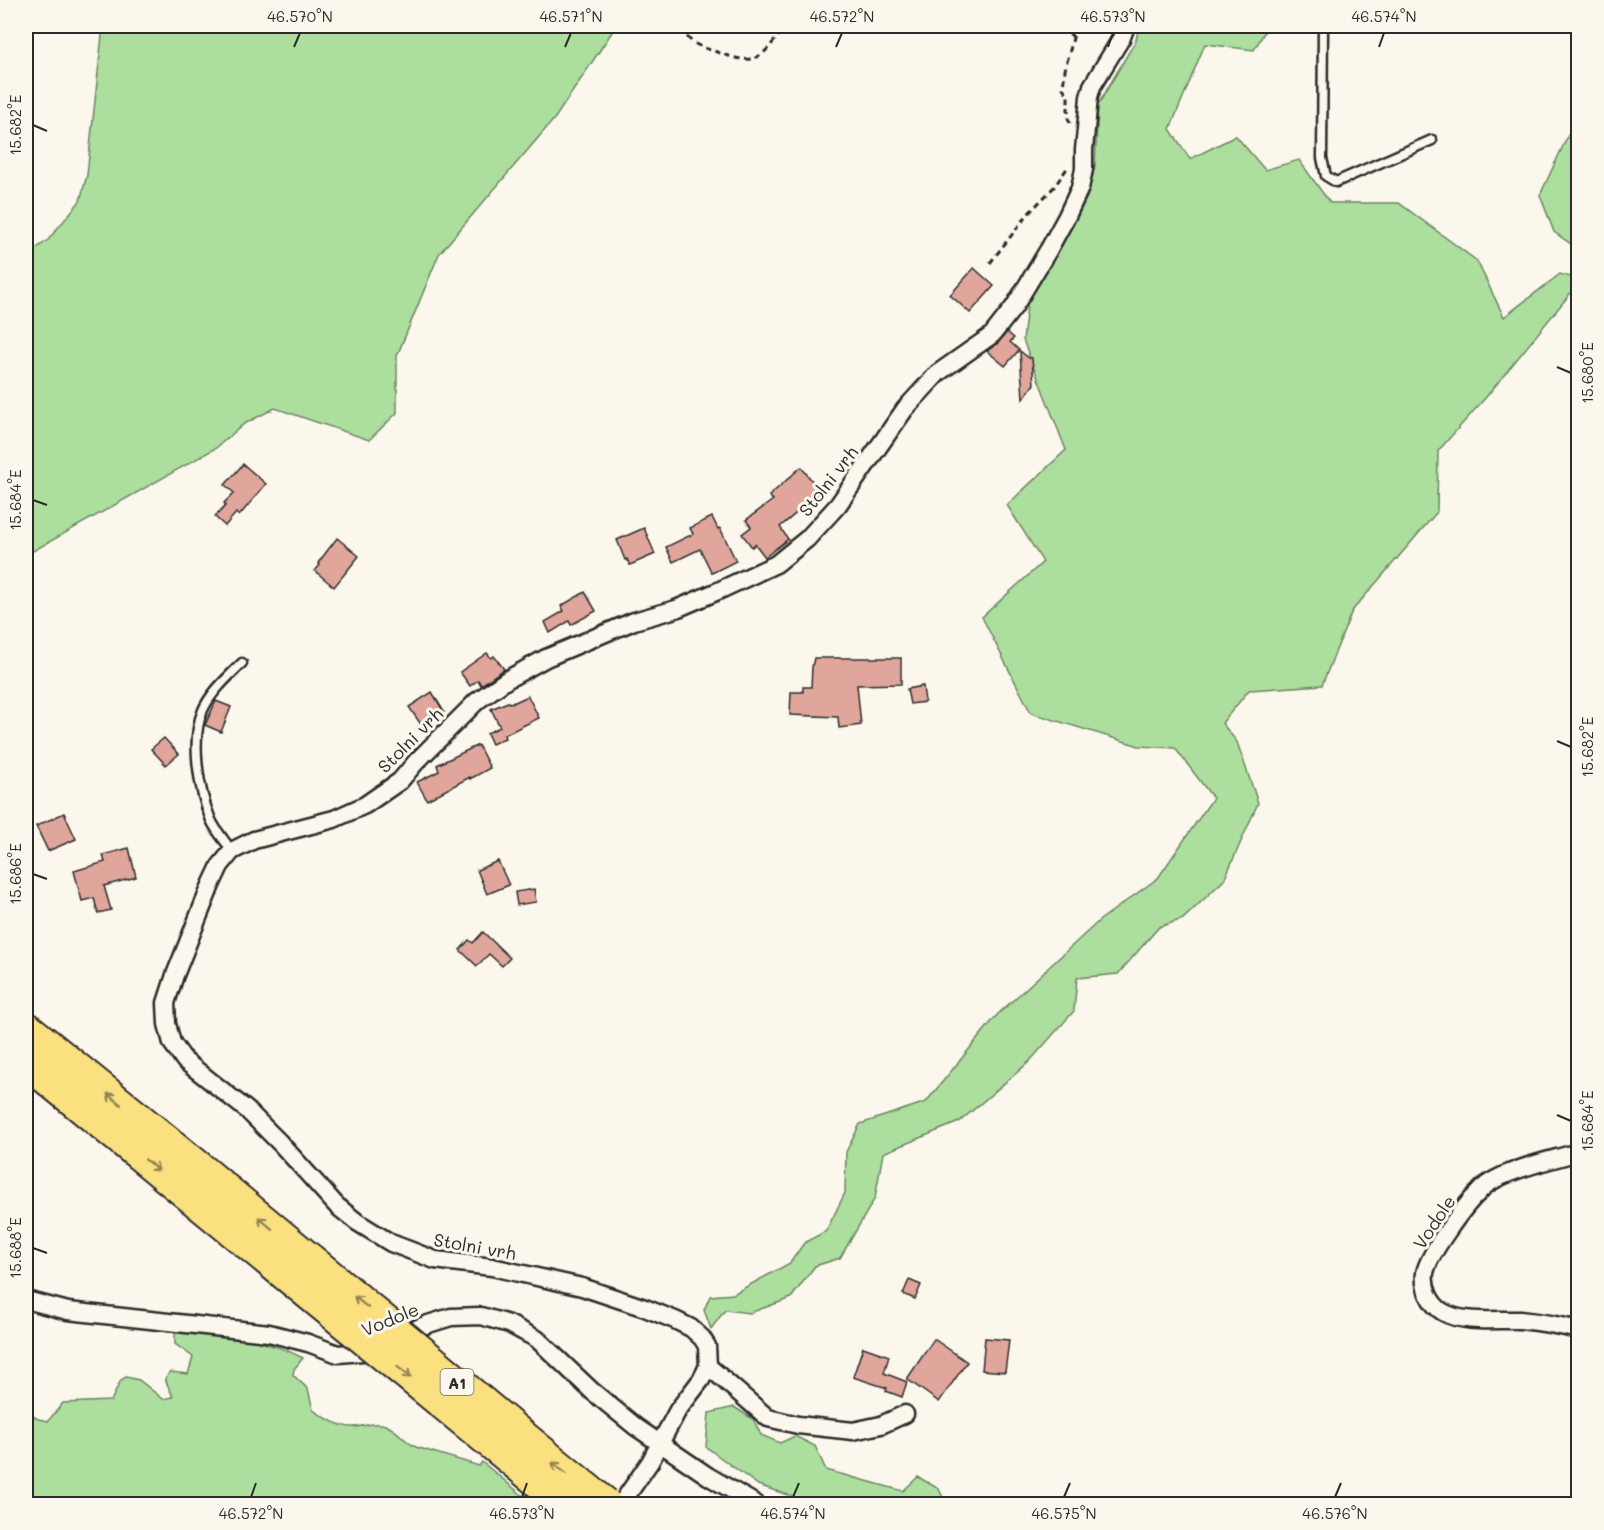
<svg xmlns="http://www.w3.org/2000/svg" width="1604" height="1530" viewBox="0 0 1604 1530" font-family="Mali,sans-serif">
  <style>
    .green { fill: #acde9e; stroke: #6c8464; stroke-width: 1.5 }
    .building { fill: #e0a69c; stroke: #2b2b2b; stroke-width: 1.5 }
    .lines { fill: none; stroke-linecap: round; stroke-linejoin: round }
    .lane-casing { stroke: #2b2b2b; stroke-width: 13 }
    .street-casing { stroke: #2b2b2b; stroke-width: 21 }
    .highway-casing { stroke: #2b2b2b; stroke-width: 36 }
    .path { stroke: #2b2b2b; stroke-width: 3; stroke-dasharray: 6 4.5; stroke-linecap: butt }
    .lane { stroke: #fbf7ec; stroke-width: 8 }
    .street { stroke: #fbf7ec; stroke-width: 16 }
    .highway { stroke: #fbe080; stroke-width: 32 }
    .highway-bridge-casing { stroke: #2b2b2b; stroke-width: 36; stroke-linecap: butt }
    .highway-bridge { stroke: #fbe080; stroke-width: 32 }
    .oneway { stroke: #938656 }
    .ticks { fill: none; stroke: #2b2b2b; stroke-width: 2 }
    .labels { text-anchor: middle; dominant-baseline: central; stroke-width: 6; stroke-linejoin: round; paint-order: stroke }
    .shield { fill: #fbf7ec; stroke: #696865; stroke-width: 1.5 }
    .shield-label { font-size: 16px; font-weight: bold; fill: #2b2b2b }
    .street-label { font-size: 18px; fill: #2b2b2b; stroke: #fbf7ec }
    .neatline { fill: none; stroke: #2b2b2b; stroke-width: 2 }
    .ticks-label { font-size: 15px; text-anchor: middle; fill: #2b2b2b }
  </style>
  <rect width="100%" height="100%" fill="#fbf7ec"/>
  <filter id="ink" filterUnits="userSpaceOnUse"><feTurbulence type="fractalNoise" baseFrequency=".0167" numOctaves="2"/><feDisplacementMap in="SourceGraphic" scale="12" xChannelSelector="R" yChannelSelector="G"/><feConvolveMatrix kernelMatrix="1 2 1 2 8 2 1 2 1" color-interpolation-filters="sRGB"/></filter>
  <g filter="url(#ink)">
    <g class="green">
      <path d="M103,26h513l-61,92 -116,136 -42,102v57l-28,27 -94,-32 -31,16 -28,24 -190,107v-299l22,-16 32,-39 7,-26z"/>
      <path d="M1139,26h129l-14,24 -49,-6 -35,85 20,30 46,-23 29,34 34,-10 31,43h69l78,58 27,56 56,-43 18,5v5l-91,112 -49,55 -1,61 -85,99 -30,74 -73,5 -27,33 15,19 21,61 -34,77 -41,39 -24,8 -41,47 -41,4 -3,33 -45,51 -70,60 -76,31 -8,45 -35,60 -25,8 -24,32 -41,15 -25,-3 -14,19 -7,-19 6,-14 23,-2 57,-31 14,-20 22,-12 19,-38 1,-41 14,-28 66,-22 71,-87 103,-95 58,-42 55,-80 -38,-50 -36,-2 -108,-33 -49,-96 61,-55 -36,-57 59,-55 -43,-110 5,-42 59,-101 8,-31 3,-61 38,-65z"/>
      <path d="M1578,114v135l-24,-17 -14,-37z"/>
      <path d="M175,1331c44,4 89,6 128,27l-9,11 -1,6 15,14 5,21c11,7 26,17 39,17 13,0 21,-6 33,-2 12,4 20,17 31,22l63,19 3,-4 51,42h-507v-93l12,8 10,2 15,-18 48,-2 10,-21 5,-3 13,3 24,19 10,-2 -8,-18 5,-7 18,2 5,-17 -18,-13z"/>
      <path d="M734,1407l19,12 8,16 19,8 15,-7 20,10 11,24 77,21 15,-14 21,12 7,15h-131l-57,-19 -52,-38 3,-34z"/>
    </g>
    <g class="building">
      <path d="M974,268l20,18 -24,27 -20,-18z"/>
      <path d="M1007,332l7,6 -4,4 9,8 -14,16 -18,-15 11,-8z"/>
      <path d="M1020,351l9,7h3l2,26 -11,15z"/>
      <path d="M243,464l23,20 -27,32 -3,-3 -11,13 -10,-9 11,-12 -2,-2 10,-10 -9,-8z"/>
      <path d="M801,467l20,25 -41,35 8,12 -23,18 -10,-13 -3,3 -10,-13 9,-7 -5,-7 27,-20 -4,-4z"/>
      <path d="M712,517l6,12 2,-1 16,33 -24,12 -12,-24 -27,13 -7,-15 27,-13 -3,-6z"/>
      <path d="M644,528l11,26 -25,11 -3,-6 -2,1 -8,-20z"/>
      <path d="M337,538l22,18 -25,31 -19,-16 5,-6 -2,-2z"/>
      <path d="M585,592l11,19 -25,14 -2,-4 -19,12 -5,-11 19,-11 -3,-5z"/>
      <path d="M487,653l4,5 3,-2 10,13 -23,16 -3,-5 -8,6 -10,-14z"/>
      <path d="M814,658h87v26l-44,1 4,40 -22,3 -1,-11 -48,-2 1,-23h12v-5h8l1,-20z"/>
      <path d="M923,686l2,16 -15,2 -3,-15z"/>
      <path d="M432,692l12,20 -22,14 -13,-19z"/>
      <path d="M528,696l11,22 -35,17 1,3 -13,6 -5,-11 13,-6 -9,-18 17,-7 1,1 4,-1v1z"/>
      <path d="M216,701l15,6 -10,25 -16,-7z"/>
      <path d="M164,738l15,16 -13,11 -15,-16z"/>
      <path d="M478,745l12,23 -20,11v-2l-43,23 -10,-18 22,-11 -2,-6z"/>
      <path d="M64,813l12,26 -28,12 -12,-25z"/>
      <path d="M129,848l7,29 -32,9 7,24 -13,3 -4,-15 -12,3 -8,-30 31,-9 -2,-7z"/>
      <path d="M498,861l11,24 -22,9 -10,-24z"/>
      <path d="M534,889l2,13 -19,3 -2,-13z"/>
      <path d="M483,932l27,26 -8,8 -13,-12 -12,12 -17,-16 9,-10 4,3z"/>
      <path d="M909,1280l12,5 -6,14 -12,-5z"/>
      <path d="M985,1338l24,2 -4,32 -23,-2z"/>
      <path d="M934,1339l33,23 -28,40 -32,-23z"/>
      <path d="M863,1347l26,9 -5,17 23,9 -5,15 -16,-6 1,-3 -34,-11z"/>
    </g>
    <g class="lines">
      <defs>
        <g id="lane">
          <path d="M1323,26l-1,132 4,18 10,6 96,-42"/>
          <path d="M232,851c-7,-10 -16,-20 -21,-31 -12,-29 -21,-80 -8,-110 8,-18 25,-33 39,-47"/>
        </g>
        <g id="street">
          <path d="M1578,1152c-26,8 -57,14 -82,27 -6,3 -14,9 -18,14 -14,13 -50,62 -53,80 -2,14 5,31 18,39 21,12 54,7 77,8 20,2 39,5 58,10"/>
          <path d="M26,1300l42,11 201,22 39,10 30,11 25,-2 62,-27 26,-8 30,-1 28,8 28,15 55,52 44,36 72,49 48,28"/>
          <path d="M708,1366l60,52 30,7 55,6 28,-6 24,-11"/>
          <path d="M621,1504l29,-42 28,-52 23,-30 7,-14 -1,-20 -5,-8 -11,-10 -16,-8 -30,-12 -63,-21 -90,-20 -57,-7 -44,-17 -34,-21 -20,-16 -57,-63 -33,-33 -62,-49 -13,-18 -5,-19 -1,-21 9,-28 36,-90 9,-19 12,-15 22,-11 80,-21 31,-14 35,-24 16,-19 61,-61 31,-22 38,-21 88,-37 42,-12 42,-18 58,-27 31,-25 31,-34 67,-96 33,-36 54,-38 22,-28 35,-58 18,-33 13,-28 4,-19v-19l5,-53 3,-11 30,-49 4,-11"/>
        </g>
        <g id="highway">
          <path d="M26,1028l167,135 117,97"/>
          <path d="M26,1061l268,220"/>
        </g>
      </defs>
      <use href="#lane" class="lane-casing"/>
      <use href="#street" class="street-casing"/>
      <use href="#highway" class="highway-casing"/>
      <g class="path">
        <path d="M690,26l-2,12c8,8 19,11 29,14 42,16 44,5 69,-26"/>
        <path d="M1062,26l11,11"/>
        <path d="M1070,123l-2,-5v-23l-5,-7 2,-18 11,-44"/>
        <path d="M990,263l38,-49 26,-27 14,-20"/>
      </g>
      <use href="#lane" class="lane"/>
      <use href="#street" class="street"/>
      <use href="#highway" class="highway"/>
      <defs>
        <g id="highway-bridge">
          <path d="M310,1260c99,81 195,164 295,244"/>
          <path d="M294,1281l272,223"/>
        </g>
      </defs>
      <use href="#highway-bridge" class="highway-bridge-casing"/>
      <use href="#highway-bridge" class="highway-bridge"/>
    </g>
    <defs><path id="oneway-shaft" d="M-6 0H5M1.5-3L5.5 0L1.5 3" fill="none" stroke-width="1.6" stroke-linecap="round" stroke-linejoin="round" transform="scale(1.5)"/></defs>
    <g class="oneway">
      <use href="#oneway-shaft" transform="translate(114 1099) rotate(-141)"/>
      <use href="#oneway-shaft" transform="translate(152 1165) rotate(39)"/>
      <use href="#oneway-shaft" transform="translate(265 1223) rotate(-140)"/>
      <use href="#oneway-shaft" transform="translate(361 1302) rotate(-141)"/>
      <use href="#oneway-shaft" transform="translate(404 1372) rotate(39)"/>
      <use href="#oneway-shaft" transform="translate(559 1468) rotate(-141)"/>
    </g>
  </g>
  <path class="ticks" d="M294,47l6,-14M565,47l6,-14M836,47l6,-14M1108,47l5,-14M1379,47l5,-14M33,125l14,6M1557,367l14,6M33,500l14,5M1557,741l14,6M33,874l14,5M1557,1115l14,6M33,1248l14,5M251,1497l5,-14M522,1497l5,-14M793,1497l6,-14M1064,1497l6,-14M1335,1497l6,-14"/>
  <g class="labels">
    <rect class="shield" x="440.5" y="1369" width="33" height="26" rx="4.5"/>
    <g class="shield-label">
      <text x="457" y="1382">A1</text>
    </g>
    <g class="street-label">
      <text transform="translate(828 481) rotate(-52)">Stolni vrh</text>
      <text transform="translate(410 740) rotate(-45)">Stolni vrh</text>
      <text transform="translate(1434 1222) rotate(-56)">Vodole</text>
      <text transform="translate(475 1246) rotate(10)">Stolni vrh</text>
      <text transform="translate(390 1319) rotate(-22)">Vodole</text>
    </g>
  </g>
  <rect width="1604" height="1530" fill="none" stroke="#fbf7ec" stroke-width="66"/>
  <rect x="33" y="33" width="1538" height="1464" class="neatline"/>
  <g class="ticks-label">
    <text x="300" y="22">46.570°N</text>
    <text x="571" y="22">46.571°N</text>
    <text x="842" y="22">46.572°N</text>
    <text x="1113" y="22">46.573°N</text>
    <text x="1384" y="22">46.574°N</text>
    <text transform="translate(16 125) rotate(-90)" y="5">15.682°E</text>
    <text transform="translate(1588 373) rotate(-90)" y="5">15.680°E</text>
    <text transform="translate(16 500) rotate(-90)" y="5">15.684°E</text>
    <text transform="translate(1588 747) rotate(-90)" y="5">15.682°E</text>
    <text transform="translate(16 874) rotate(-90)" y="5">15.686°E</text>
    <text transform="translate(1588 1121) rotate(-90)" y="5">15.684°E</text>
    <text transform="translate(16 1248) rotate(-90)" y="5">15.688°E</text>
    <text x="251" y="1519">46.572°N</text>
    <text x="522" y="1519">46.573°N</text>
    <text x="793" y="1519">46.574°N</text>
    <text x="1064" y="1519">46.575°N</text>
    <text x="1335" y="1519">46.576°N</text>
  </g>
</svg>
